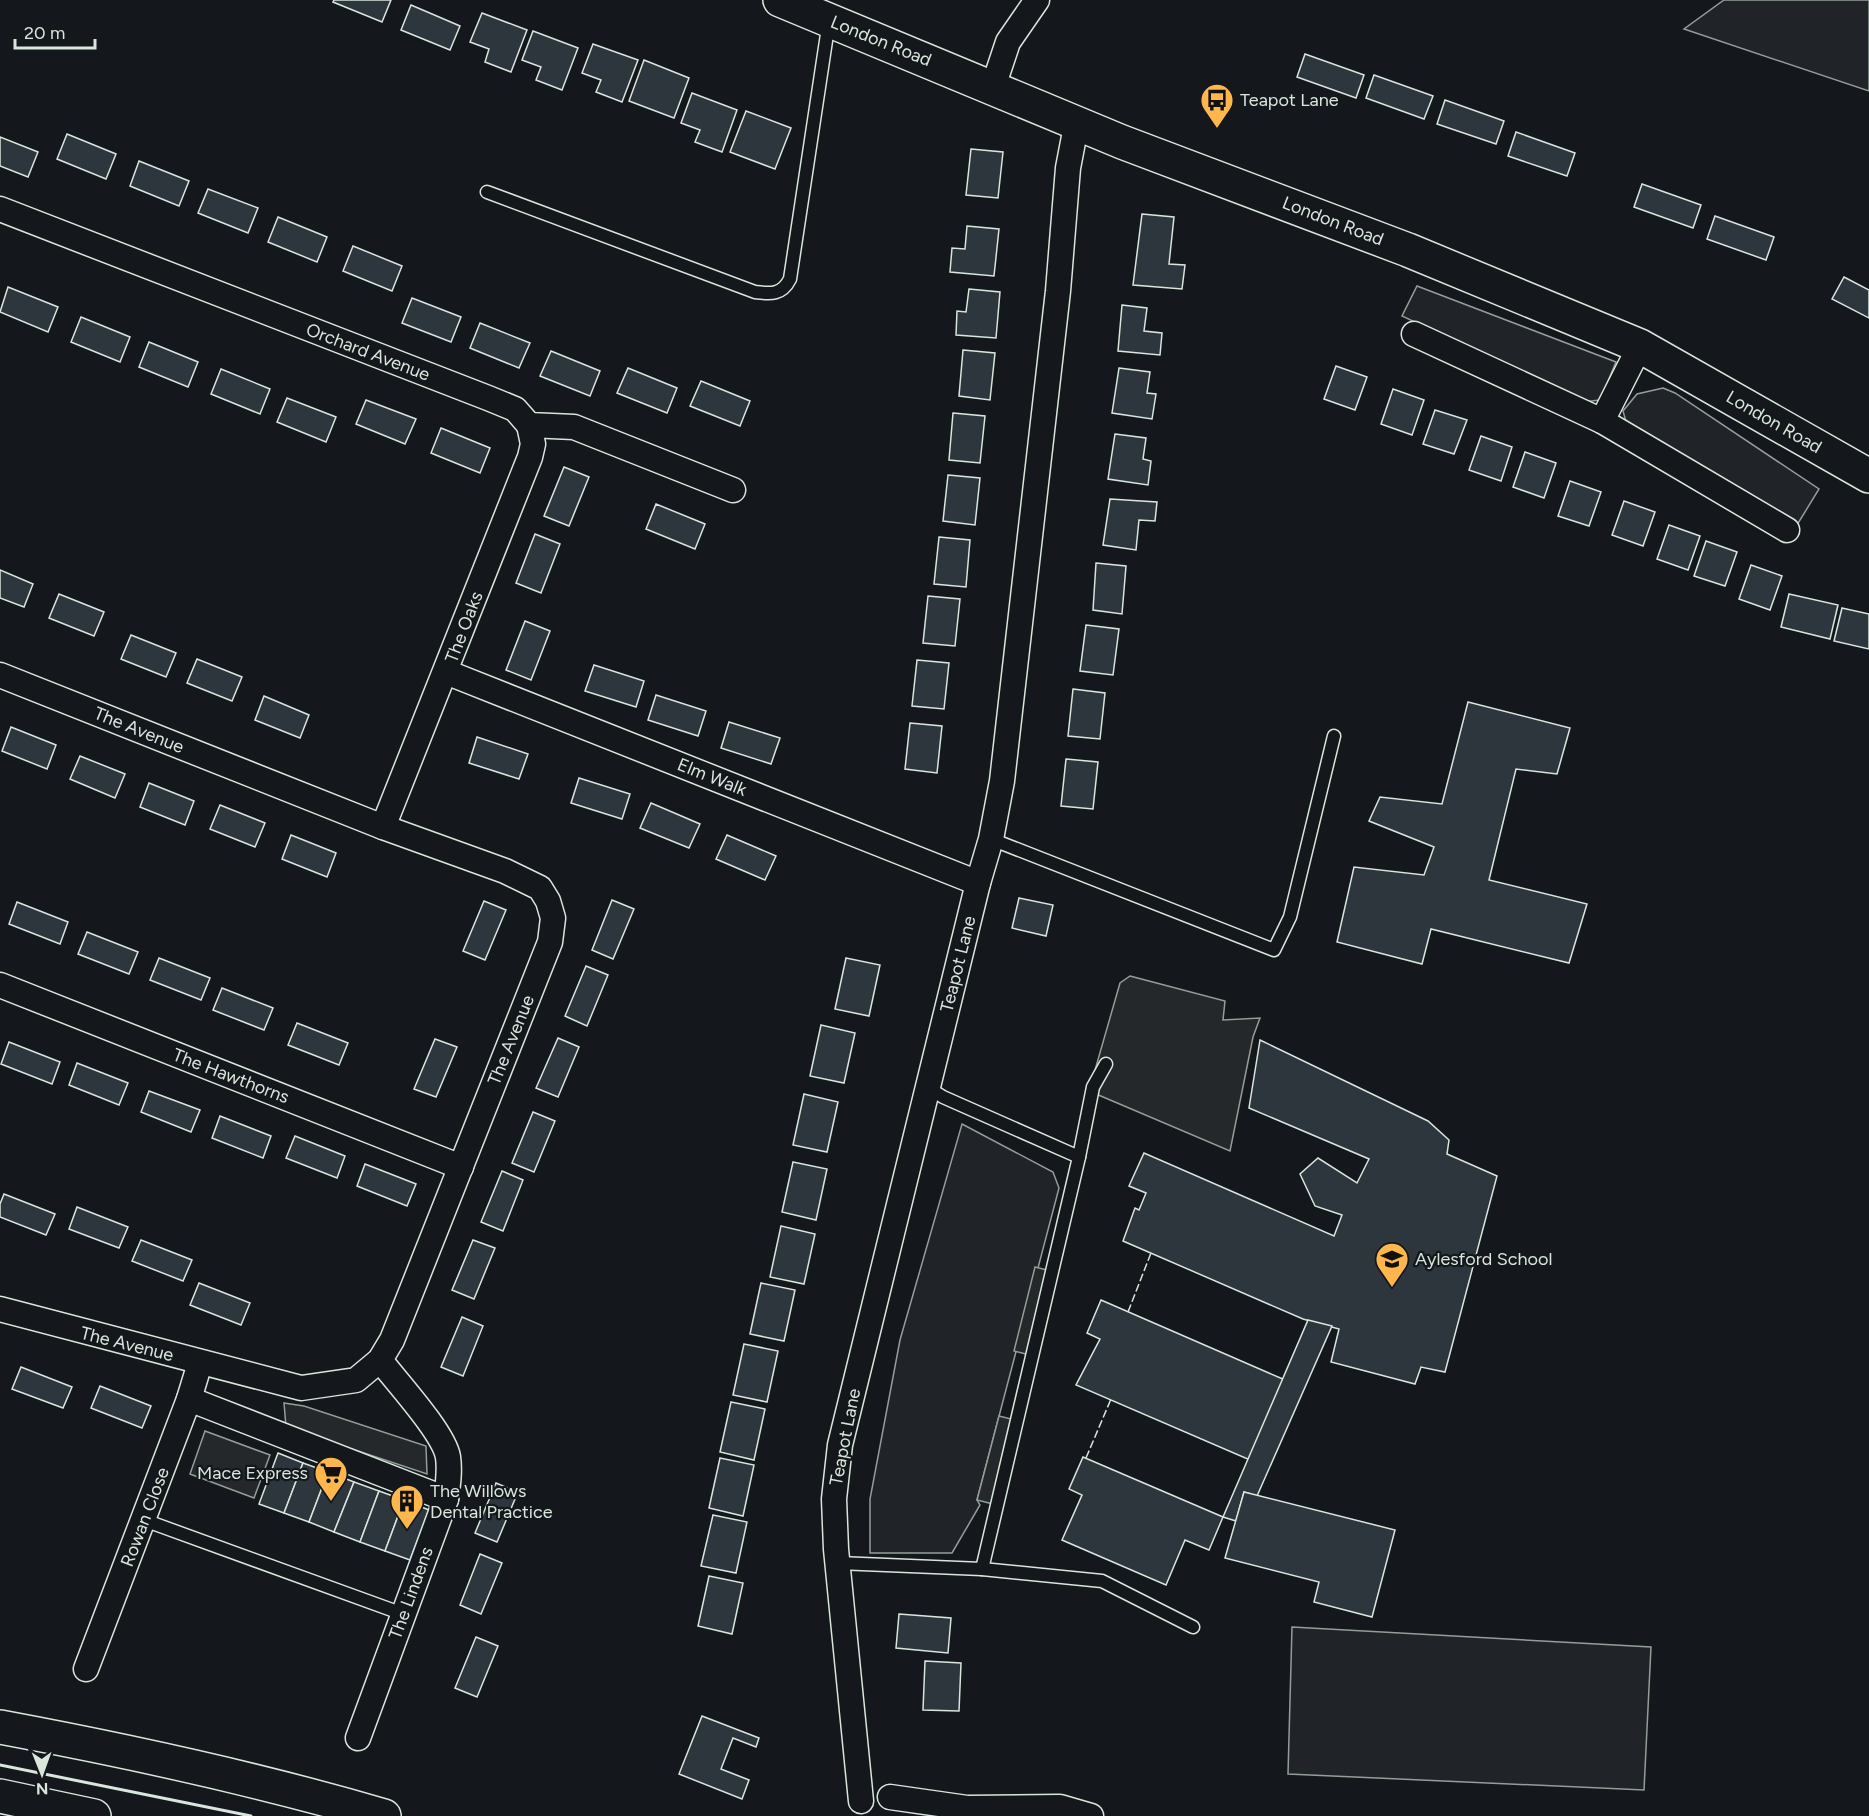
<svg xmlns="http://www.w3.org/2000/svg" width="1869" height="1816" viewBox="0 0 1869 1816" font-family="Figtree,sans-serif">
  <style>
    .green { fill: #202428; stroke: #939e99; stroke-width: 1.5 }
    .parking { fill: #24282b; stroke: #939e99; stroke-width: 1.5 }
    .building { fill: #2c363c; stroke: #d8e6dc; stroke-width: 1.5 }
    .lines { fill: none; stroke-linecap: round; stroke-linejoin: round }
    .lane-casing { stroke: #d8e6dc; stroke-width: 15 }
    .street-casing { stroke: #d8e6dc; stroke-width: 27 }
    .primary-casing { stroke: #d8e6dc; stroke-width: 36 }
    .highway-casing { stroke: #d8e6dc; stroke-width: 36 }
    .lane { stroke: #14181c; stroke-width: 12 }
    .street { stroke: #14181c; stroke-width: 24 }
    .primary { stroke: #14181c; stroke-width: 33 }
    .highway { stroke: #14181c; stroke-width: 33 }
    .fence { stroke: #d8e6dc; stroke-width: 1.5; stroke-dasharray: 8 3; stroke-linecap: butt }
    .wall { stroke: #d8e6dc; stroke-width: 3 }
    .labels { text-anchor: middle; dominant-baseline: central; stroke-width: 4.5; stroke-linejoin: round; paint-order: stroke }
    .street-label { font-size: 18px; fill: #d8e6dc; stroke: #14181c }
    .poi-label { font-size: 18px; fill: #d8e6dc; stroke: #14181c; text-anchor: start }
  </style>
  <rect width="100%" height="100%" fill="#14181c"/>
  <g class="green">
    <path d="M1724,0h145v91l-185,-62z"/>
    <path d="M1417,286l199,76 -16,38 -17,2 -181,-86z"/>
    <path d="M1663,388l12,5 144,96 -22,36 -169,-96 -5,-18 14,-17z"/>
    <path d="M962,1124l91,48 6,16 -82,312 3,5 -28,48h-82v-54l30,-159z"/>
    <path d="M1292,1627l359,20 -7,143 -356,-16z"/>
  </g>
  <g class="parking">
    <path d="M1130,976l95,25 -2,19 37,-2 -7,19 -23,114 -141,-60 31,-108z"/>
    <path d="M1035,1267l20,5 -21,84 -20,-5z"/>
    <path d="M284,1403l20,3 122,40 1,28 -141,-47z"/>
    <path d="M999,1416l20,5 -22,84 -20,-5z"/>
    <path d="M205,1431l65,24 -16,43 -64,-24z"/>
  </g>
  <g class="building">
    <path d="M334,0h57l-9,22 -49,-20z"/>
    <path d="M411,5l49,21 -10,24 -49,-20z"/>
    <path d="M482,13l45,17 -16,42 -26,-10 4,-13 -19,-7z"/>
    <path d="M533,31l45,17 -16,42 -26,-10 5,-13 -19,-7z"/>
    <path d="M593,44l45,16 -16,42 -26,-10 5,-12 -19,-7z"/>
    <path d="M1305,54l59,21 -8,23 -59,-21z"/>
    <path d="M644,60l45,18 -15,40 -45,-17z"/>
    <path d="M1374,75l59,21 -9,23 -58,-21z"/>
    <path d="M692,93l45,17 -15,42 -27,-10 5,-12 -19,-7z"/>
    <path d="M1445,100l59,21 -8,23 -59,-20z"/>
    <path d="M746,111l45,17 -16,41 -45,-17z"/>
    <path d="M1516,132l59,21 -8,23 -59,-20z"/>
    <path d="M67,134l49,20 -10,25 -49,-20z"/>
    <path d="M0,137l38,15 -10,25 -28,-11z"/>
    <path d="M971,149l32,3 -5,46 -32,-3z"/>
    <path d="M139,161l50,20 -10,25 -49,-20z"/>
    <path d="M1642,184l59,21 -8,23 -59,-21z"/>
    <path d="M208,189l50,19 -10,25 -50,-20z"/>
    <path d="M1142,214l32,3 -5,47 16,1 -3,24 -49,-4z"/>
    <path d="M1715,216l59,21 -8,23 -59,-21z"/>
    <path d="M278,217l49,20 -10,25 -49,-20z"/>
    <path d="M967,226l32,3 -5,47 -44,-4 2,-24 13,1z"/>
    <path d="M353,246l49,20 -10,25 -49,-20z"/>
    <path d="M1844,277l25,13v28l-37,-19z"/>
    <path d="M8,287l50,20 -10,25 -48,-20z"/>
    <path d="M969,289l31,3 -4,46 -40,-3 1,-24 9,1z"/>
    <path d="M412,298l49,19 -10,25 -49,-19z"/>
    <path d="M1122,305l25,3 -3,23 18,2 -2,22 -42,-4z"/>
    <path d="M81,317l49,20 -10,25 -49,-20z"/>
    <path d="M480,323l50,20 -11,25 -49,-20z"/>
    <path d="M149,342l49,20 -10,25 -49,-20z"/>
    <path d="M963,350l32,3 -5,47 -31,-4z"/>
    <path d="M551,351l49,20 -10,25 -50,-20z"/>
    <path d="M1336,366l31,11 -12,33 -31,-11z"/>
    <path d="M628,368l49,20 -10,25 -50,-20z"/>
    <path d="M1119,368l31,4 -3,21 9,1 -4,25 -40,-6z"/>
    <path d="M221,369l49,20 -10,25 -49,-20z"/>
    <path d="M701,381l49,20 -10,25 -50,-20z"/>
    <path d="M1393,389l31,11 -12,35 -31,-11z"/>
    <path d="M287,398l49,19 -10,25 -49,-20z"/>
    <path d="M366,400l50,19 -11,25 -49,-20z"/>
    <path d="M1435,410l32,10 -13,34 -31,-10z"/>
    <path d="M953,413l32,3 -5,47 -31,-3z"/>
    <path d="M441,428l49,20 -10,25 -49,-20z"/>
    <path d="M1115,434l31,4 -3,21 8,2 -3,24 -40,-6z"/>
    <path d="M1481,436l31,11 -11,34 -32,-11z"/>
    <path d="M1525,452l31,11 -12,35 -31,-11z"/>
    <path d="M564,467l25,10 -20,49 -25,-10z"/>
    <path d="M948,475l32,3 -5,47 -32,-4z"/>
    <path d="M1570,481l31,11 -12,34 -31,-10z"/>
    <path d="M1110,499l47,3 -2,19 -16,-1 -3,30 -33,-5z"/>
    <path d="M1624,501l31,11 -12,34 -31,-11z"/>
    <path d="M656,504l49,20 -10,25 -49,-20z"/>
    <path d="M1669,525l31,11 -12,34 -31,-11z"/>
    <path d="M535,534l25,10 -19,49 -25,-10z"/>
    <path d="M939,537l31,3 -4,47 -32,-3z"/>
    <path d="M1706,541l31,11 -12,34 -31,-10z"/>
    <path d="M1096,563l30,3 -4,48 -29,-4z"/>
    <path d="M1751,565l31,11 -12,34 -31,-11z"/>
    <path d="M0,570l33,14 -9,23 -24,-9z"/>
    <path d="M59,594l45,18 -10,24 -45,-18z"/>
    <path d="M1789,594l49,11 -8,34 -49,-12z"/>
    <path d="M928,596l32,3 -5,47 -32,-3z"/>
    <path d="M1842,608l27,6v35l-35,-8z"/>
    <path d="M525,621l25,10 -19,49 -25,-10z"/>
    <path d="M1086,625l33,4 -6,46 -33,-4z"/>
    <path d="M131,635l45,18 -10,24 -45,-18z"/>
    <path d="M197,659l45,18 -10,24 -45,-18z"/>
    <path d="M917,660l32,3 -5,46 -32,-3z"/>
    <path d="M594,665l50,16 -8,26 -51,-16z"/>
    <path d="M1073,689l32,4 -5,46 -32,-3z"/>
    <path d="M656,695l50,16 -8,25 -50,-16z"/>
    <path d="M264,696l45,19 -9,23 -45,-18z"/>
    <path d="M1468,702l102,26 -13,46 -41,-5 -27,111 98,24 -18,59 -138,-34 -9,35 -85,-22 17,-75 70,8 10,-28 -65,-26 11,-24 62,7z"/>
    <path d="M729,722l51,16 -9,26 -50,-16z"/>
    <path d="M910,723l32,3 -5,47 -32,-4z"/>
    <path d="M11,727l45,18 -9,24 -45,-18z"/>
    <path d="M477,737l51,17 -9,25 -50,-16z"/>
    <path d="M80,756l45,18 -10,24 -45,-19z"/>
    <path d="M1066,759l32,3 -5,47 -32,-3z"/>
    <path d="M579,778l51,16 -8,25 -51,-16z"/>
    <path d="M149,783l45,18 -9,24 -45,-18z"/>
    <path d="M651,803l49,21 -11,24 -49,-20z"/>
    <path d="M220,805l45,18 -10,24 -45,-18z"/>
    <path d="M291,835l45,18 -9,24 -45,-18z"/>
    <path d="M727,835l49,21 -11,24 -49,-21z"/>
    <path d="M1019,898l34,7 -7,31 -34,-8z"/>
    <path d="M612,900l22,9 -21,50 -21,-9z"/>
    <path d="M484,901l22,9 -21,50 -22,-9z"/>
    <path d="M17,902l51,20 -8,22 -51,-20z"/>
    <path d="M87,932l51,20 -9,22 -51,-20z"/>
    <path d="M159,958l51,20 -9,22 -51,-20z"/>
    <path d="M846,958l34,7 -11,51 -34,-7z"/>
    <path d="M586,966l22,9 -21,51 -22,-10z"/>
    <path d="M222,988l51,20 -9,22 -51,-20z"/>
    <path d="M297,1023l51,20 -9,22 -51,-20z"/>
    <path d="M821,1025l34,8 -11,50 -34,-7z"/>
    <path d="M558,1038l21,9 -21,50 -22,-9z"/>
    <path d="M435,1039l22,8 -21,50 -22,-8z"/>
    <path d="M1260,1040l168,81 21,19 -2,14 50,22 -52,196 -24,-5 -6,17 -84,-22 8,-33 -36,-10 -180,-78 12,-33 4,2 7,-17 -17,-7 15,-33 190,83 8,-21 -27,-9 -15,-32 18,-16 39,25 12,-24 -120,-51z"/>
    <path d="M9,1042l51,20 -8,22 -51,-20z"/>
    <path d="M77,1063l51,20 -9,22 -50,-20z"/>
    <path d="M149,1091l51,19 -9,22 -50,-20z"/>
    <path d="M804,1094l34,8 -11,50 -34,-7z"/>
    <path d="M533,1112l22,9 -21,51 -22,-9z"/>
    <path d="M220,1116l51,20 -8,22 -51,-20z"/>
    <path d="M295,1136l50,20 -8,22 -51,-20z"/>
    <path d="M793,1162l34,7 -11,51 -34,-8z"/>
    <path d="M365,1164l51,20 -9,22 -50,-20z"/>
    <path d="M502,1171l21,9 -20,51 -22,-9z"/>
    <path d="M4,1194l51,20 -9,21 -46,-18v-13z"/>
    <path d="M77,1207l51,20 -9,21 -50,-19z"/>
    <path d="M781,1226l34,8 -11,50 -34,-7z"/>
    <path d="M141,1240l51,20 -9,21 -51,-20z"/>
    <path d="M473,1240l22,8 -21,51 -22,-9z"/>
    <path d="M199,1283l51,20 -9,22 -51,-20z"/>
    <path d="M761,1283l34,7 -11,51 -34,-7z"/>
    <path d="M1101,1300l184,80 -35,80 -174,-75 24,-46 -13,-6z"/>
    <path d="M462,1317l21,9 -20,50 -22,-9z"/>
    <path d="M1308,1320l24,6 -75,170 -13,-4 -8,29 -13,-4z"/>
    <path d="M744,1344l34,7 -11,51 -34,-7z"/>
    <path d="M21,1367l51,20 -9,21 -51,-19z"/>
    <path d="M100,1386l51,20 -9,22 -51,-20z"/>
    <path d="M731,1402l34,7 -11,51 -34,-8z"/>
    <path d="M278,1453l25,10 -19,50 -25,-9z"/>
    <path d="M1083,1457l140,60 -14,33 -24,-10 -19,45 -104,-45 20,-45 -13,-6z"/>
    <path d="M720,1458l34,7 -11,51 -34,-8z"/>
    <path d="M303,1463l25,9 -19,50 -25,-9z"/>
    <path d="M328,1472l26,10 -20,50 -25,-10z"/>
    <path d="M354,1482l25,9 -19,51 -26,-10z"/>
    <path d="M496,1483l22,9 -21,50 -22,-9z"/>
    <path d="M379,1491l25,9 -19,51 -25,-9z"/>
    <path d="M1244,1492l151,38 -23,87 -58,-15 5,-20 -94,-24z"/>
    <path d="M404,1500l25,10 -19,50 -25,-9z"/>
    <path d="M713,1515l34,7 -11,51 -35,-7z"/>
    <path d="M480,1554l22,9 -21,51 -21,-9z"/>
    <path d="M709,1576l34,7 -11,51 -34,-8z"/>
    <path d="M899,1614l52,4 -3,35 -52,-5z"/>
    <path d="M476,1637l22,9 -21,51 -22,-9z"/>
    <path d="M925,1661l36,2 -2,48 -36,-1z"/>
    <path d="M702,1716l57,22 -3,9 -23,-9 -12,31 28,11 -7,19 -63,-25z"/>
  </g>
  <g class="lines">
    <defs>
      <g id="lane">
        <path d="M487,192l268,100c16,2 27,3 35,-13l39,-258"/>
        <path d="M991,839l283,111 16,-33 44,-181"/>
        <path d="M1079,1157l14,-70 13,-23"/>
        <path d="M144,1520l259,94"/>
        <path d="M838,1563l144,6 97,-412 -136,-60 -16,-10"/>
        <path d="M982,1569l120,12 91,46"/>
      </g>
      <g id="street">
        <path d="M993,87l15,-45 29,-42"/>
        <path d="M0,209l488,189 27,11 14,16 45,2 159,63"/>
        <path d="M1414,334l188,87 185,109"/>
        <path d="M1602,421l38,-75"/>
        <path d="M446,672l532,211"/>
        <path d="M0,675l383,152 122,44 35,17 8,13 5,17 -3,24 -158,398 -12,20 -24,20 -55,8 -301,-79"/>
        <path d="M383,827l147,-370 3,-13 -4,-19"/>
        <path d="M0,985l461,182"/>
        <path d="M189,1399l257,100"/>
        <path d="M86,1669l103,-270 11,-36"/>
        <path d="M358,1738l88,-239c2,-14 4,-28 2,-42 -4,-24 -52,-76 -68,-97"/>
        <path d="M890,1797l77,11 93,-1 31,9"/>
        <path d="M861,1801l-25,-252 -2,-50 6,-54 138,-562 13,-44 11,-58 56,-490 10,-123 9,-47"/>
      </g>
      <path id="primary" d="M780,0l342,142 286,108 232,96 229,130"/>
      <g id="highway">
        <path d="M0,1727c129,24 258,52 384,89"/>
        <path d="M0,1796l94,20"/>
      </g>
    </defs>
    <use href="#lane" class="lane-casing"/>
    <use href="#street" class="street-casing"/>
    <use href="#primary" class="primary-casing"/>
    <use href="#highway" class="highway-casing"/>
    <use href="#lane" class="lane"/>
    <use href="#street" class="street"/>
    <use href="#primary" class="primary"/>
    <use href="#highway" class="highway"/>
    <g class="fence">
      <path d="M1128,1312l23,-59"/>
      <path d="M1086,1458l25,-59"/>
    </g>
    <path class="wall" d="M0,1765l251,51"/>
  </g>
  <defs>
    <symbol id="bus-pin" viewBox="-11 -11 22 30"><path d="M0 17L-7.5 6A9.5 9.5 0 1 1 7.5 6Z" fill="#ffb74d" stroke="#14181c"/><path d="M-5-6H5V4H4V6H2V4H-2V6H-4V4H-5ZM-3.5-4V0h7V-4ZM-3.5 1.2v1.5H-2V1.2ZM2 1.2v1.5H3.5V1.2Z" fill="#111"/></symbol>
    <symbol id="school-pin" viewBox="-11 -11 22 30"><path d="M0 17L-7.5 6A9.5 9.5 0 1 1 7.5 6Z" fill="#ffb74d" stroke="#14181c"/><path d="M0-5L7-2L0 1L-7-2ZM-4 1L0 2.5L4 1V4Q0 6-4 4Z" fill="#111"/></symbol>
    <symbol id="supermarket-pin" viewBox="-11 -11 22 30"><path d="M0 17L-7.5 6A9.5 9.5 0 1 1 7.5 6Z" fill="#ffb74d" stroke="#14181c"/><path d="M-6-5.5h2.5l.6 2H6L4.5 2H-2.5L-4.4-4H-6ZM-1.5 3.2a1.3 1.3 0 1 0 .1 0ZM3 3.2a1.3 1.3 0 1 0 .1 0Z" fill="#111"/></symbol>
    <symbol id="building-pin" viewBox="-11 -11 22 30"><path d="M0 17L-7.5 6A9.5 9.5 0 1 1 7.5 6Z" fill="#ffb74d" stroke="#14181c"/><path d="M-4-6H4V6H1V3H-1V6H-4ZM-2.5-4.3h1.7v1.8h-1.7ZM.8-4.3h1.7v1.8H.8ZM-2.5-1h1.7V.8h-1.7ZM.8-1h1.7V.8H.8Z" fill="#111"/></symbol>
  </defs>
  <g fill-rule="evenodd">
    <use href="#bus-pin" x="1198" y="81" width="38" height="52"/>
    <use href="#school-pin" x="1373" y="1240" width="38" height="52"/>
    <use href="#supermarket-pin" x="312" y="1454" width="38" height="52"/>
    <use href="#building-pin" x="388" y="1482" width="38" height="52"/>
  </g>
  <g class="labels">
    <g class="street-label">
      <text transform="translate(881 41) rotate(22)">London Road</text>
      <text transform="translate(1333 221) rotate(21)">London Road</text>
      <text transform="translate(368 352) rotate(21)">Orchard Avenue</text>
      <text transform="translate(1774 422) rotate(30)">London Road</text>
      <text transform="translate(464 627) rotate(-69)">The Oaks</text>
      <text transform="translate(139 730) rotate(22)">The Avenue</text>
      <text transform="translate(712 777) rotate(22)">Elm Walk</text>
      <text transform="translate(958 964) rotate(-76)">Teapot Lane</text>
      <text transform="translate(511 1040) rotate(-68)">The Avenue</text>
      <text transform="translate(231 1076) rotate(21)">The Hawthorns</text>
      <text transform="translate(127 1344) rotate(14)">The Avenue</text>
      <text transform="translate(845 1437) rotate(-79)">Teapot Lane</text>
      <text transform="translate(145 1517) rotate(-69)">Rowan Close</text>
      <text transform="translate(411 1593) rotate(-70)">The Lindens</text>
    </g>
    <g class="poi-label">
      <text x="1240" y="100">Teapot Lane</text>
      <text x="1415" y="1259">Aylesford School</text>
      <text x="308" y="1473" text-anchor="end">Mace Express</text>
      <text x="430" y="1491">The Willows<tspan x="430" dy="21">Dental Practice</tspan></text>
    </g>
  </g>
  <g transform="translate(42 1774) rotate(179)" stroke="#14181c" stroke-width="4.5" paint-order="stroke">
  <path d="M0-4.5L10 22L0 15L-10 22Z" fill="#d8e6dc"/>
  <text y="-9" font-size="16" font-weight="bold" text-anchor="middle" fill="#d8e6dc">N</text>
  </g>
  <path d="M15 39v9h80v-9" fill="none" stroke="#d8e6dc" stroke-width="3"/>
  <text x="24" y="39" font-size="18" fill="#d8e6dc" stroke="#14181c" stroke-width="4.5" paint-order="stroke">20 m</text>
</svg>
